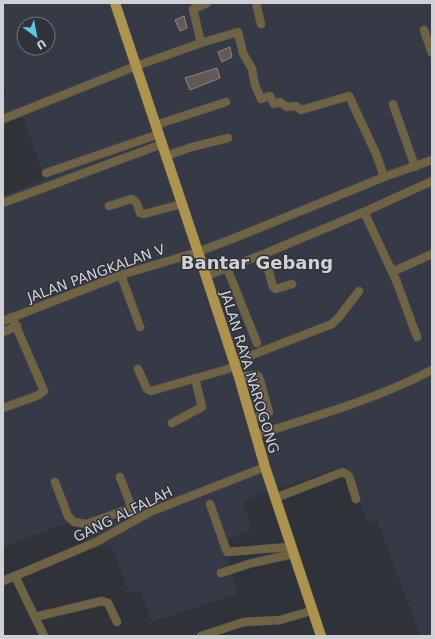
<svg xmlns="http://www.w3.org/2000/svg" width="435" height="639" viewBox="0 0 435 639" font-family="'DejaVu Sans',sans-serif">
  <style>
    .built { fill: #363a47; fill-rule: evenodd }
    .building { fill: #625956; stroke: #8e8581 }
    .lines { fill: none; stroke-linecap: round; stroke-linejoin: round }
    .minor-casing { stroke: #4c4f55; stroke-width: 9 }
    .major-casing { stroke: #4c4f55; stroke-width: 11 }
    .minor { stroke: #706343; stroke-width: 8 }
    .major { stroke: #ae934c; stroke-width: 10 }
    .labels { text-anchor: middle; dominant-baseline: central; stroke-width: 3; stroke-linejoin: round; paint-order: stroke }
    .street-label { font-size: 14px; fill: #cfd1d5; stroke: #2f3239 }
    .district-label { font-size: 18px; font-weight: bold; fill: #cfd1d5; stroke: #2f3239 }
  </style>
  <rect width="100%" height="100%" fill="#2f3239"/>
  <path class="built" d="M3,3h429v633h-12l-43,-116 -10,2 -20,-57 -63,22 -21,5 -20,11 9,26 -28,12 13,53 -84,28 -14,-32 -9,3 -20,-49 -19,6 -12,-31 -64,23 -12,7v-353l42,-17 -22,-62 -19,7 -1,-1v-27l3,-1 -3,-9zM24,24h24v24h-24z"/>
  <g class="building">
    <path d="M184,16l3,12 -7,3 -5,-11z"/>
    <path d="M230,47l2,10 -10,5 -4,-10z"/>
    <path d="M217,68l3,10 -30,12 -5,-12z"/>
  </g>
  <g class="lines">
    <defs>
      <g id="minor">
        <path d="M256,3l5,21"/>
        <path d="M424,30l8,23"/>
        <path d="M201,43l37,-11 5,21 9,16 3,16 6,14 9,-3 4,8 6,-2 7,5 9,-1 5,4 48,-14 28,60 7,21"/>
        <path d="M393,104l22,63"/>
        <path d="M3,119l133,-53 65,-23 -8,-34 14,-6"/>
        <path d="M156,125l70,-23"/>
        <path d="M166,156l26,-9 36,-9"/>
        <path d="M46,173l113,-39"/>
        <path d="M3,203l159,-59"/>
        <path d="M109,206l22,-7c6,1 7,8 9,14l4,1 38,-10"/>
        <path d="M364,212l32,68 21,57"/>
        <path d="M264,254l9,33 3,2 16,-5"/>
        <path d="M227,268l30,75"/>
        <path d="M392,272l40,-18"/>
        <path d="M121,275l19,52"/>
        <path d="M206,276l58,-22 100,-42 68,-31"/>
        <path d="M3,321l118,-46 77,-23 39,-15 147,-60 48,-17"/>
        <path d="M3,332l14,-6"/>
        <path d="M234,362l98,-38 7,-7 20,-26"/>
        <path d="M138,369l9,20 4,2 84,-24"/>
        <path d="M239,377l17,-2 3,2 10,35 -2,2 -15,5"/>
        <path d="M3,408l36,-13 5,-4 -32,-74"/>
        <path d="M172,423l30,-16 -7,-29"/>
        <path d="M256,435c60,-19 121,-36 176,-65"/>
        <path d="M120,477l16,42"/>
        <path d="M55,482l13,34 6,6 13,2 44,-16"/>
        <path d="M275,498l68,-26 6,4 7,23"/>
        <path d="M210,504l17,48 63,-5"/>
        <path d="M221,573l31,-10 41,-9"/>
        <path d="M15,576l29,60"/>
        <path d="M3,581l93,-39 54,-30 115,-45"/>
        <path d="M35,617l67,-16 6,2 9,19"/>
        <path d="M201,636l43,-14 36,-2 31,-9"/>
      </g>
      <path id="major" d="M115,3l83,249 41,125 26,90 56,169"/>
    </defs>
    <use href="#minor" class="minor-casing"/>
    <use href="#major" class="major-casing"/>
    <use href="#minor" class="minor"/>
    <use href="#major" class="major"/>
  </g>
  <g class="labels">
    <g class="street-label">
      <text transform="translate(96 273) rotate(-20)">JALAN PANGKALAN V</text>
      <text transform="translate(250 372) rotate(73)">JALAN RAYA NAROGONG</text>
      <text transform="translate(123 514) rotate(-26)">GANG ALFALAH</text>
    </g>
    <g class="district-label">
      <text x="257" y="262">Bantar Gebang</text>
    </g>
  </g>
  <rect width="435" height="639" fill="none" stroke="#cfd1d5" stroke-width="8"/>
  <g transform="translate(36 36) rotate(148)"><circle r="19" fill="#2f3239" stroke="#6f7277"/>
  <path d="M0-3L7 15L0 10L-7 15Z" fill="#5cc7e8"/>
  <text y="-6" font-size="11" font-weight="bold" text-anchor="middle" fill="#cfd1d5">U</text>
  </g>
</svg>
